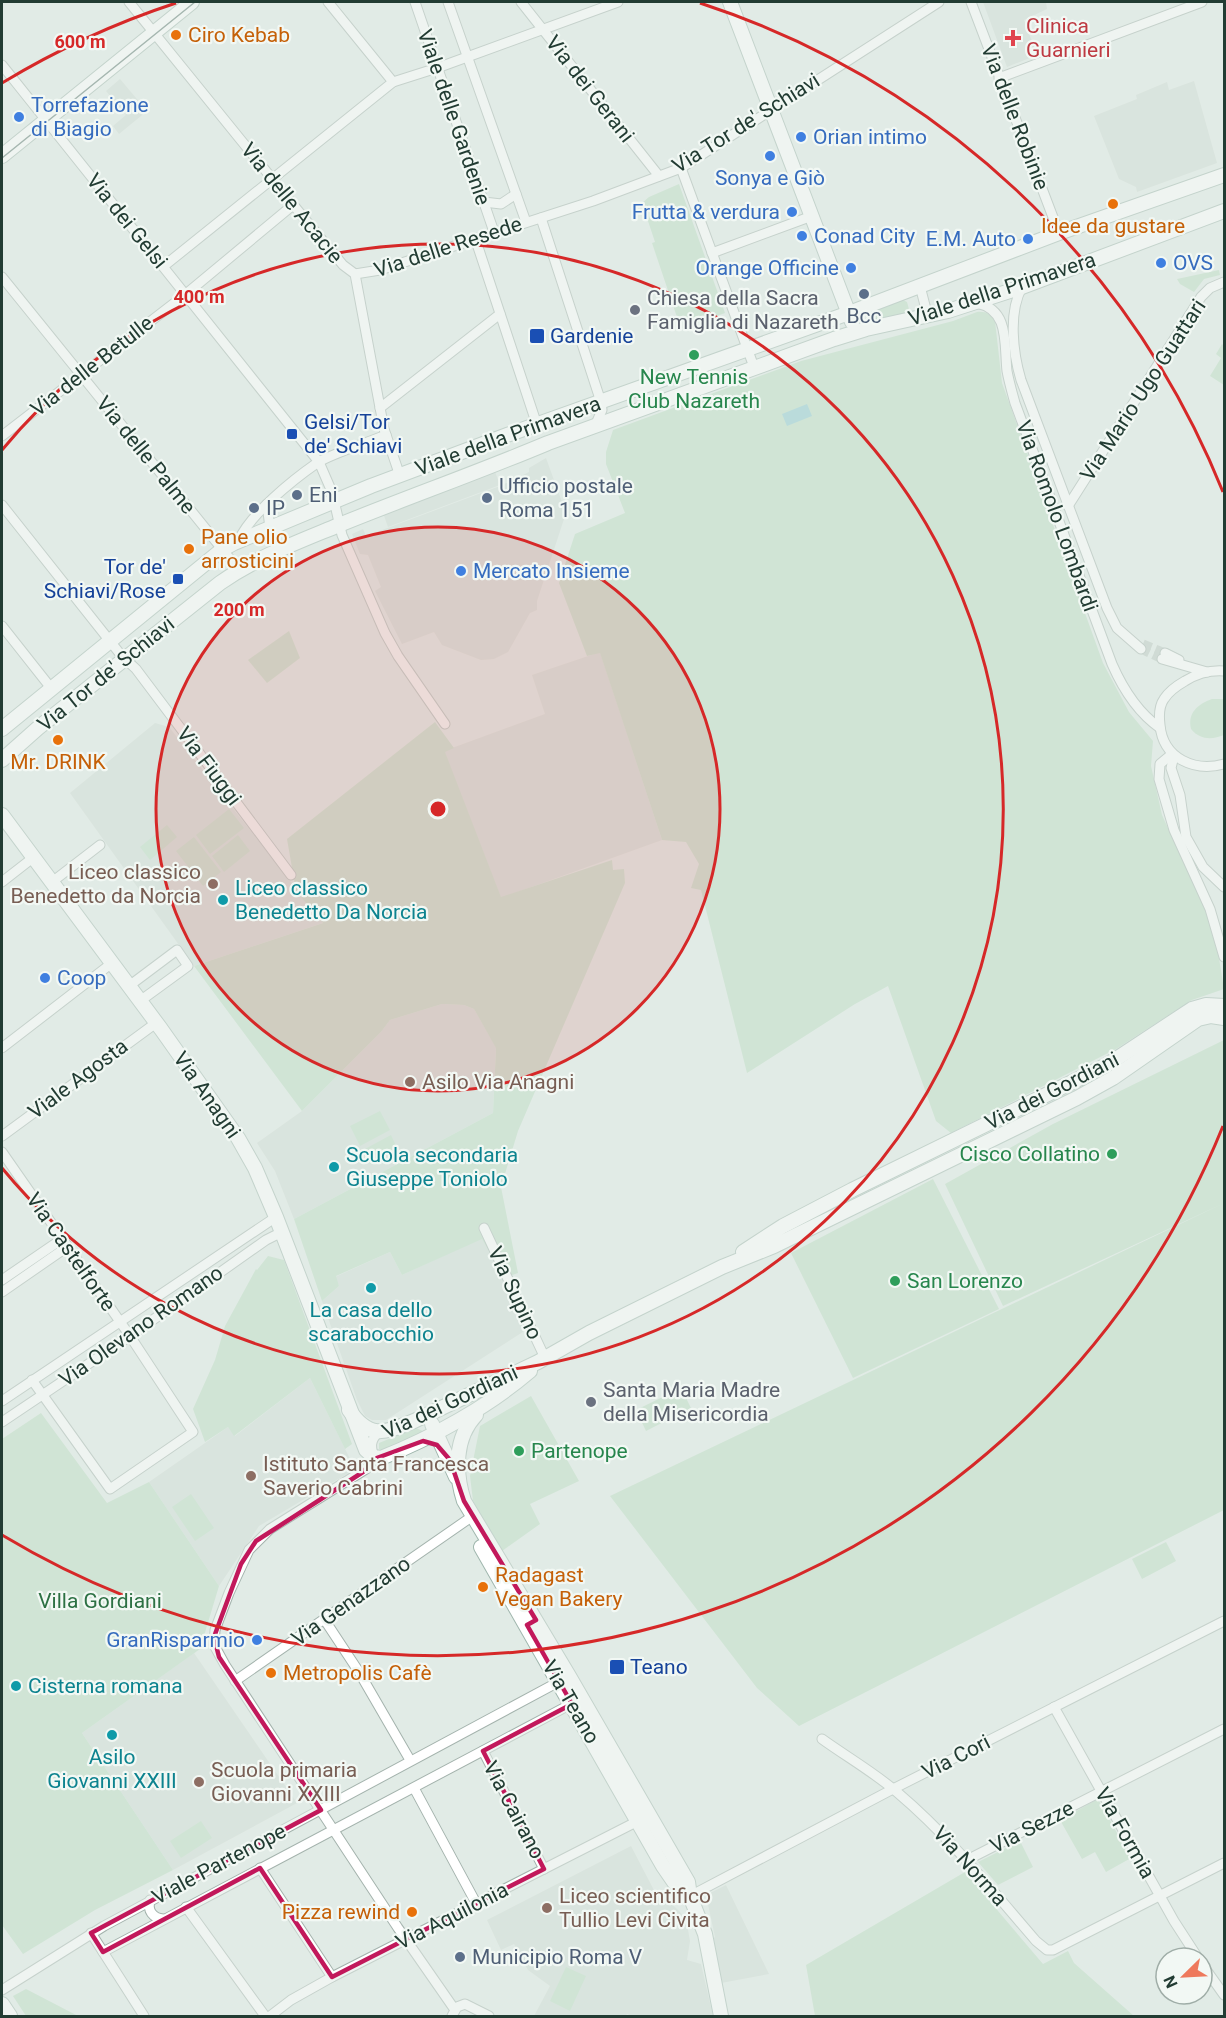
<svg xmlns="http://www.w3.org/2000/svg" width="1226" height="2018" viewBox="0 0 1226 2018" font-family="Roboto,sans-serif">
  <style>
    .built { fill: #cfdbd5 }
    .green { fill: #badcc2 }
    .water { fill: #8ac8cf }
    .lines { fill: none; stroke-linecap: round; stroke-linejoin: round }
    .street-tunnel { stroke: #bbc8c2; stroke-width: 9; stroke-dasharray: 9 4.5; stroke-linecap: butt }
    .street-casing { stroke: #a4b3ad; stroke-width: 11 }
    .secondary-casing { stroke: #a0b7ae; stroke-width: 16 }
    .street { stroke: #fff; stroke-width: 9 }
    .secondary { stroke: #fff; stroke-width: 14 }
    .tram { stroke: #5c776f; stroke-width: 1.5 }
    .marked { fill: none; stroke: #c2185b; stroke-width: 4.5; stroke-linejoin: round }
    .ring { fill: none; stroke: #d62828; stroke-width: 3 }
    .food-dot { fill: #e8710a; stroke: #f2f8f4; stroke-width: 2 }
    .health-dot { fill: #e0444e; stroke: #f2f8f4; stroke-width: 2 }
    .shop-dot { fill: #3f7fe0; stroke: #f2f8f4; stroke-width: 2 }
    .service-dot { fill: #5c6f8a; stroke: #f2f8f4; stroke-width: 2 }
    .worship-dot { fill: #6b7280; stroke: #f2f8f4; stroke-width: 2 }
    .transit-dot { fill: #1a4fb4; stroke: #f2f8f4; stroke-width: 2 }
    .leisure-dot { fill: #2e9e5b; stroke: #f2f8f4; stroke-width: 2 }
    .education-dot { fill: #8d6e63; stroke: #f2f8f4; stroke-width: 2 }
    .culture-dot { fill: #0f9aa8; stroke: #f2f8f4; stroke-width: 2 }
    .labels { text-anchor: middle; dominant-baseline: central; stroke-width: 4.5; stroke-linejoin: round; paint-order: stroke }
    .health-label { font-size: 21px; fill: #be3a42; stroke: #f2f8f4; text-anchor: start }
    .food-label { font-size: 21px; fill: #c56008; stroke: #f2f8f4; text-anchor: start }
    .street-label { font-size: 21px; fill: #223c33; stroke: #f2f8f4 }
    .shop-label { font-size: 21px; fill: #366cbe; stroke: #f2f8f4; text-anchor: start }
    .worship-label { font-size: 21px; fill: #5b616d; stroke: #f2f8f4; text-anchor: start }
    .service-label { font-size: 21px; fill: #4e5e75; stroke: #f2f8f4; text-anchor: start }
    .transit-label { font-size: 21px; fill: #164399; stroke: #f2f8f4; text-anchor: start }
    .leisure-label { font-size: 21px; fill: #27864d; stroke: #f2f8f4; text-anchor: start }
    .education-label { font-size: 21px; fill: #785e54; stroke: #f2f8f4; text-anchor: start }
    .culture-label { font-size: 21px; fill: #0d838f; stroke: #f2f8f4; text-anchor: start }
    .park-label { font-size: 21px; fill: #2d7144; stroke: #f2f8f4 }
    .centre { fill: #d62828; stroke: #f2f8f4; stroke-width: 3 }
    .ring-label { font-size: 18px; text-anchor: middle; font-weight: bold; fill: #d62828; stroke: #f2f8f4; stroke-width: 4.5; stroke-linejoin: round; paint-order: stroke }
  </style>
  <rect width="100%" height="100%" fill="#e1ebe6"/>
  <g class="built">
    <path d="M983,2h63l1,7 -23,11 13,35 -30,12z"/>
    <path d="M120,79l27,32 -28,23 -6,-8 13,-11 -20,-24z"/>
    <path d="M1194,81l23,82 -80,29 -1,-5 -17,-8 -25,-63 43,-17 -1,-4 31,-13 2,8z"/>
    <path d="M546,458l20,55 -29,88v9l-7,3 -22,39 -14,7 -13,1 -39,-15 -8,-13 -32,12 -27,-53 6,-4 -13,-32 -8,-1 -8,-20 11,-5 3,7 134,-50 29,-14v-4z"/>
    <path d="M494,469l6,16 -112,42 -6,-17z"/>
    <path d="M600,652l62,188 -161,58 -57,-147 101,-37 -13,-39z"/>
    <path d="M155,723l14,4 154,196 -129,43 -124,-173z"/>
    <path d="M442,1004l22,1 10,4 22,38 -3,66 -199,106 -19,-48 -18,-28 45,-32 79,-79 9,-12z"/>
    <path d="M482,1238l47,90 -143,92h-14l-7,-4 -8,-16 -35,-99 17,-15 -4,-9 55,-25 12,23z"/>
    <path d="M310,1378l45,91 -96,57 -40,60 -70,-104 79,-55 7,9z"/>
    <path d="M194,1653l103,150 -124,67 -91,-137z"/>
    <path d="M631,1846l26,50 13,6 11,11 6,11 3,17 -3,19 14,4 12,52h-84l-1,-2 -4,2h-90l16,-30 -22,-16 -14,-26 -13,6 -14,-30z"/>
    <path d="M726,1885l43,89 -48,9 -9,-43 3,-3 -9,-42z"/>
  </g>
  <g class="green">
    <path d="M679,184l46,129 -44,16 -29,-86 3,-1 -13,-39 7,-6z"/>
    <path d="M1219,270l1,5 -16,4 -10,13 -14,-8 -3,-5z"/>
    <path d="M903,300l4,2 3,11 -42,10 -2,-4 1,-5z"/>
    <path d="M977,312c8,-1 14,2 18,9l7,62 101,280 26,49 24,29 -2,25 11,49 42,92 13,39 7,43 -32,11 -76,49 -165,84 -15,-12 -48,-135 -33,18 -108,69 -46,-183 -10,-2 8,-24 -13,-22 -24,-2 -62,-187 -13,3 -28,-73 16,-49 50,-21 -19,-49v-12l7,-22 188,-69 152,-40z"/>
    <path d="M1222,344l2,2v39l-14,-9 11,-18 -5,-4z"/>
    <path d="M289,631l11,27 -33,25 -19,-23z"/>
    <path d="M1212,699h12v36c-12,5 -24,5 -33,-6 -4,-16 7,-25 21,-30z"/>
    <path d="M435,722l19,26 -9,4 56,145 111,-37 1,10 11,-1 1,14 -107,248 -17,56 17,86 -14,5 -22,-39 -80,36 -12,-23 -54,24 3,10 -17,15 -28,-82 199,-106 3,-65 -22,-39 -10,-4 -22,-1 -52,16 -9,12 -79,79 -108,-145 129,-43 -27,-32 -9,-52z"/>
    <path d="M229,809l15,19 -34,26 -14,-19z"/>
    <path d="M167,825l10,12 -27,23 -10,-13z"/>
    <path d="M238,835l12,16 -26,21 -12,-16z"/>
    <path d="M194,837l27,35 -18,14 -27,-35z"/>
    <path d="M1224,1040v470l-425,216 -42,-38 -147,-192 612,-292 -219,102 -58,-122 108,-60z"/>
    <path d="M380,1111l10,19 -30,16 -10,-20z"/>
    <path d="M391,1135l7,15 -28,14 -7,-14z"/>
    <path d="M933,1179l66,130 -146,69 -62,-125z"/>
    <path d="M268,1256l16,4 68,184 -7,5 -35,-71 -76,58 -6,-9 -23,15 -12,-33 22,-49 10,-34 31,-57 1,1z"/>
    <path d="M681,1388l10,20 -45,23 -10,-21z"/>
    <path d="M531,1396l48,85 -49,23 10,20 -38,27 -29,-50 -3,-25 10,-50z"/>
    <path d="M41,1413l66,90 42,-21 70,104 -19,63 -118,84 91,137 -78,40 -72,44 -21,-29v-486z"/>
    <path d="M416,1428l9,4 -41,19 -5,-2v-6z"/>
    <path d="M191,1494l23,34 -19,13 -23,-34z"/>
    <path d="M1166,1542l10,19 -34,18 -10,-20z"/>
    <path d="M1098,1799l33,59 -25,14 -11,-20 -13,7 -22,-39z"/>
    <path d="M201,1821l11,17 -31,20 -11,-17z"/>
    <path d="M1020,1841l13,26 -35,18 -20,-23z"/>
    <path d="M965,1872l78,92 25,-13 6,12 60,53h-319l-9,-51z"/>
    <path d="M566,1967l20,9 -16,35 -20,-10z"/>
    <path d="M26,1989l52,27h-52l-13,-20z"/>
  </g>
  <path class="water" d="M807,404l5,12 -25,10 -5,-12z"/>
  <g class="lines">
    <g class="street-tunnel">
      <path d="M1143,644l22,9"/>
      <path d="M1141,649l21,10"/>
    </g>
    <defs>
      <g id="street">
        <path d="M129,2l175,216 39,47 12,9 29,155 16,47"/>
        <path d="M328,2l65,80"/>
        <path d="M415,2l79,230"/>
        <path d="M448,2l78,220"/>
        <path d="M521,2l138,174"/>
        <path d="M971,2l88,231"/>
        <path d="M2,65l317,397 13,30 10,43 43,98 13,23 47,68"/>
        <path d="M999,78l203,-76"/>
        <path d="M681,168l73,199"/>
        <path d="M484,202l17,2 15,-10"/>
        <path d="M541,218l60,184 1,8 -7,16"/>
        <path d="M475,238l62,187"/>
        <path d="M712,253l100,-37"/>
        <path d="M164,266l229,-184 44,-14 181,-66"/>
        <path d="M355,274l25,-4 213,-69 88,-33 258,-166"/>
        <path d="M2,277l237,293"/>
        <path d="M920,286l8,31"/>
        <path d="M1022,287c-14,26 -9,66 -1,93l86,228 10,20 24,21"/>
        <path d="M977,303c33,7 27,41 30,68 2,11 5,21 8,32l97,261c11,25 25,48 48,64"/>
        <path d="M380,408l120,-94"/>
        <path d="M2,436l184,-142 107,-89"/>
        <path d="M267,504l3,24"/>
        <path d="M2,505l119,150 15,14 155,206"/>
        <path d="M1068,506l133,-209 9,-9 14,-6"/>
        <path d="M239,540c11,-26 55,-61 78,-77 16,-10 50,-20 69,-28"/>
        <path d="M2,626l49,62"/>
        <path d="M1165,653l14,7"/>
        <path d="M1162,659l45,13"/>
        <path d="M1224,671c-14,-1 -26,2 -39,10 -7,4 -16,10 -21,18 -5,7 -5,18 -4,26 3,34 35,47 64,39"/>
        <path d="M1172,754l-12,10 -1,15 15,51 36,79 14,48"/>
        <path d="M1174,756l-3,12 9,27 6,42 17,30 21,20"/>
        <path d="M2,882l32,-25"/>
        <path d="M52,882l48,-37"/>
        <path d="M129,986l48,-36 11,16 -48,35"/>
        <path d="M2,1048l110,-85"/>
        <path d="M2,1136l154,-113"/>
        <path d="M2,1152l128,184 63,96 -83,57 -78,-109"/>
        <path d="M484,1228l61,130"/>
        <path d="M2,1280l60,-41"/>
        <path d="M2,1292l65,-45"/>
        <path d="M2,1401l274,-184"/>
        <path d="M2,1422l128,-86 136,-96 16,-8"/>
        <path d="M379,1432c-10,9 -8,15 -5,27l-8,10 -96,60 -21,21 -20,43 -14,37 -1,15 11,20 173,263 57,82"/>
        <path d="M324,1619l35,53 51,88"/>
        <path d="M235,1681l232,-161"/>
        <path d="M1054,1707l120,214 24,37"/>
        <path d="M822,1739c25,18 53,34 76,54 52,44 94,97 138,148l11,9h6l171,-87"/>
        <path d="M483,1751l61,118"/>
        <path d="M414,1788l62,115"/>
        <path d="M967,1860l257,-131"/>
        <path d="M260,1868l72,109"/>
        <path d="M690,1896l203,-107 331,-168"/>
        <path d="M150,1900c-3,11 3,18 13,19"/>
        <path d="M186,1907l79,109"/>
        <path d="M91,1933l53,83"/>
        <path d="M103,1952l472,-250"/>
        <path d="M1202,1964l22,31"/>
        <path d="M2,1990l102,-64 458,-246"/>
        <path d="M270,2016l21,-16 41,-23 306,-156"/>
        <path d="M452,2016l5,-9 8,-3 24,12"/>
      </g>
      <g id="secondary">
        <path d="M730,2l122,320"/>
        <path d="M2,156l190,-154"/>
        <path d="M2,729l221,-180 11,-6 137,-57 136,-51 342,-122 210,-80 165,-58"/>
        <path d="M2,760l36,-32 182,-145c37,-26 78,-41 119,-58 69,-28 140,-53 209,-82l286,-104 32,-10 82,-18 74,-24 202,-76"/>
        <path d="M2,815l159,214 77,109 17,30 21,49 90,233 8,7 7,1c51,-20 108,-52 149,-87"/>
        <path d="M743,1252l40,-26 69,-36 255,-125 85,-56 14,-4 18,1"/>
        <path d="M349,1410c21,30 35,23 65,11l124,-59 51,-29 133,-66 52,-21 303,-148 36,-20 85,-59 13,-3 13,2"/>
        <path d="M476,1415c-22,23 -21,58 -12,86l105,175 119,206 2,14 15,38 16,82"/>
        <path d="M432,1424l24,53"/>
        <path d="M481,1547l182,319 11,16 16,14"/>
        <path d="M2,2004l8,12"/>
      </g>
    </defs>
    <use href="#street" class="street-casing"/>
    <use href="#secondary" class="secondary-casing"/>
    <use href="#street" class="street"/>
    <use href="#secondary" class="secondary"/>
    <path class="tram" d="M2,158l193,-156"/>
  </g>
  <path d="M0 0H1226V2018H0ZM423,1441l14,4 13,15 14,41 72,119 -9,5 45,79 -89,47 61,118 -212,108 -72,-109 -157,84 -12,-19 230,-123 -102,-153 -5,-20 27,-73 15,-23 107,-69 11,-13z" fill="#e1ebe6" fill-opacity=".55" fill-rule="evenodd"/>
  <path class="marked" d="M423,1441l14,4 13,15 14,41 72,119 -9,5 45,79 -89,47 61,118 -212,108 -72,-109 -157,84 -12,-19 230,-123 -102,-153 -5,-20 27,-73 15,-23 107,-69 11,-13z"/>
  <circle cx="438" cy="809" r="282" fill="#d62828" fill-opacity=".12"/>
  <g class="ring">
    <circle cx="438" cy="809" r="282"/>
    <path d="M2 450A565 565 0 1 1 2 1168"/>
    <path d="M1223 1126A847 847 0 0 1 2 1535M2 83A847 847 0 0 1 176 3M700 3A847 847 0 0 1 1223 492"/>
  </g>
  <g class="food-dot">
    <circle cx="176" cy="35" r="6"/>
    <circle cx="1113" cy="204" r="6"/>
    <circle cx="189" cy="549" r="6"/>
    <circle cx="58" cy="740" r="6"/>
    <circle cx="483" cy="1587" r="6"/>
    <circle cx="271" cy="1673" r="6"/>
    <circle cx="412" cy="1912" r="6"/>
  </g>
  <path class="health-dot" d="M1010 29h6v6h6v6h-6v6h-6v-6h-6v-6h6z"/>
  <g class="shop-dot">
    <circle cx="19" cy="117" r="6"/>
    <circle cx="801" cy="137" r="6"/>
    <circle cx="770" cy="156" r="6"/>
    <circle cx="792" cy="212" r="6"/>
    <circle cx="802" cy="236" r="6"/>
    <circle cx="1028" cy="239" r="6"/>
    <circle cx="1161" cy="263" r="6"/>
    <circle cx="851" cy="268" r="6"/>
    <circle cx="461" cy="571" r="6"/>
    <circle cx="45" cy="978" r="6"/>
    <circle cx="257" cy="1640" r="6"/>
  </g>
  <g class="service-dot">
    <circle cx="864" cy="294" r="6"/>
    <circle cx="297" cy="495" r="6"/>
    <circle cx="487" cy="498" r="6"/>
    <circle cx="254" cy="508" r="6"/>
    <circle cx="460" cy="1957" r="6"/>
  </g>
  <g class="worship-dot">
    <circle cx="635" cy="310" r="6"/>
    <circle cx="591" cy="1402" r="6"/>
  </g>
  <g class="transit-dot">
    <rect x="529" y="328" width="16" height="16" rx="3"/>
    <rect x="286" y="428" width="12" height="12" rx="3"/>
    <rect x="172" y="573" width="12" height="12" rx="3"/>
    <rect x="609" y="1659" width="16" height="16" rx="3"/>
  </g>
  <g class="leisure-dot">
    <circle cx="694" cy="355" r="6"/>
    <circle cx="1112" cy="1154" r="6"/>
    <circle cx="895" cy="1281" r="6"/>
    <circle cx="519" cy="1451" r="6"/>
  </g>
  <g class="education-dot">
    <circle cx="213" cy="884" r="6"/>
    <circle cx="410" cy="1082" r="6"/>
    <circle cx="251" cy="1476" r="6"/>
    <circle cx="199" cy="1782" r="6"/>
    <circle cx="547" cy="1908" r="6"/>
  </g>
  <g class="culture-dot">
    <circle cx="223" cy="900" r="6"/>
    <circle cx="334" cy="1167" r="6"/>
    <circle cx="371" cy="1288" r="6"/>
    <circle cx="16" cy="1686" r="6"/>
    <circle cx="112" cy="1735" r="6"/>
  </g>
  <g class="labels">
    <g class="health-label">
      <text x="1026" y="26">Clinica<tspan x="1026" dy="24">Guarnieri</tspan></text>
    </g>
    <g class="food-label">
      <text x="188" y="35">Ciro Kebab</text>
      <text x="1113" y="226" text-anchor="middle">Idee da gustare</text>
      <text x="201" y="537">Pane olio<tspan x="201" dy="24">arrosticini</tspan></text>
      <text x="58" y="762" text-anchor="middle">Mr. DRINK</text>
      <text x="495" y="1575">Radagast<tspan x="495" dy="24">Vegan Bakery</tspan></text>
      <text x="283" y="1673">Metropolis Cafè</text>
      <text x="400" y="1912" text-anchor="end">Pizza rewind</text>
    </g>
    <g class="street-label">
      <text transform="translate(590 89) rotate(52)">Via dei Gerani</text>
      <text transform="translate(454 117) rotate(71)">Viale delle Gardenie</text>
      <text transform="translate(1015 117) rotate(69)">Via delle Robinie</text>
      <text transform="translate(746 123) rotate(-32)">Via Tor de' Schiavi</text>
      <text transform="translate(292 203) rotate(51)">Via delle Acacie</text>
      <text transform="translate(127 221) rotate(51)">Via dei Gelsi</text>
      <text transform="translate(448 247) rotate(-18)">Via delle Resede</text>
      <text transform="translate(1002 289) rotate(-18)">Viale della Primavera</text>
      <text transform="translate(92 366) rotate(-38)">Via delle Betulle</text>
      <text transform="translate(1143 390) rotate(-57)">Via Mario Ugo Guattari</text>
      <text transform="translate(508 436) rotate(-20)">Viale della Primavera</text>
      <text transform="translate(146 455) rotate(51)">Via delle Palme</text>
      <text transform="translate(1057 516) rotate(70)">Via Romolo Lombardi</text>
      <text transform="translate(106 674) rotate(-39)">Via Tor de' Schiavi</text>
      <text transform="translate(209 766) rotate(53)">Via Fiuggi</text>
      <text transform="translate(78 1079) rotate(-37)">Viale Agosta</text>
      <text transform="translate(1052 1091) rotate(-27)">Via dei Gordiani</text>
      <text transform="translate(207 1095) rotate(55)">Via Anagni</text>
      <text transform="translate(71 1252) rotate(55)">Via Castelforte</text>
      <text transform="translate(515 1293) rotate(65)">Via Supino</text>
      <text transform="translate(141 1326) rotate(-35)">Via Olevano Romano</text>
      <text transform="translate(450 1402) rotate(-25)">Via dei Gordiani</text>
      <text transform="translate(351 1601) rotate(-35)">Via Genazzano</text>
      <text transform="translate(571 1702) rotate(60)">Via Teano</text>
      <text transform="translate(956 1757) rotate(-27)">Via Cori</text>
      <text transform="translate(514 1810) rotate(62)">Via Cairano</text>
      <text transform="translate(1032 1827) rotate(-27)">Via Sezze</text>
      <text transform="translate(1125 1833) rotate(61)">Via Formia</text>
      <text transform="translate(219 1864) rotate(-28)">Viale Partenope</text>
      <text transform="translate(970 1866) rotate(48)">Via Norma</text>
      <text transform="translate(452 1916) rotate(-27)">Via Aquilonia</text>
    </g>
    <g class="shop-label">
      <text x="31" y="105">Torrefazione<tspan x="31" dy="24">di Biagio</tspan></text>
      <text x="813" y="137">Orian intimo</text>
      <text x="770" y="178" text-anchor="middle">Sonya e Giò</text>
      <text x="780" y="212" text-anchor="end">Frutta &amp; verdura</text>
      <text x="814" y="236">Conad City</text>
      <text x="1016" y="239" text-anchor="end">E.M. Auto</text>
      <text x="1173" y="263">OVS</text>
      <text x="839" y="268" text-anchor="end">Orange Officine</text>
      <text x="473" y="571">Mercato Insieme</text>
      <text x="57" y="978">Coop</text>
      <text x="245" y="1640" text-anchor="end">GranRisparmio</text>
    </g>
    <g class="worship-label">
      <text x="647" y="298">Chiesa della Sacra<tspan x="647" dy="24">Famiglia di Nazareth</tspan></text>
      <text x="603" y="1390">Santa Maria Madre<tspan x="603" dy="24">della Misericordia</tspan></text>
    </g>
    <g class="service-label">
      <text x="864" y="316" text-anchor="middle">Bcc</text>
      <text x="499" y="486">Ufficio postale<tspan x="499" dy="24">Roma 151</tspan></text>
      <text x="309" y="495">Eni</text>
      <text x="266" y="508">IP</text>
      <text x="472" y="1957">Municipio Roma V</text>
    </g>
    <g class="transit-label">
      <text x="550" y="336">Gardenie</text>
      <text x="304" y="422">Gelsi/Tor<tspan x="304" dy="24">de' Schiavi</tspan></text>
      <text x="166" y="567" text-anchor="end">Tor de'<tspan x="166" dy="24">Schiavi/Rose</tspan></text>
      <text x="630" y="1667">Teano</text>
    </g>
    <g class="leisure-label">
      <text x="694" y="377" text-anchor="middle">New Tennis<tspan x="694" dy="24">Club Nazareth</tspan></text>
      <text x="1100" y="1154" text-anchor="end">Cisco Collatino</text>
      <text x="907" y="1281">San Lorenzo</text>
      <text x="531" y="1451">Partenope</text>
    </g>
    <g class="education-label">
      <text x="201" y="872" text-anchor="end">Liceo classico<tspan x="201" dy="24">Benedetto da Norcia</tspan></text>
      <text x="422" y="1082">Asilo Via Anagni</text>
      <text x="263" y="1464">Istituto Santa Francesca<tspan x="263" dy="24">Saverio Cabrini</tspan></text>
      <text x="211" y="1770">Scuola primaria<tspan x="211" dy="24">Giovanni XXIII</tspan></text>
      <text x="559" y="1896">Liceo scientifico<tspan x="559" dy="24">Tullio Levi Civita</tspan></text>
    </g>
    <g class="culture-label">
      <text x="235" y="888">Liceo classico<tspan x="235" dy="24">Benedetto Da Norcia</tspan></text>
      <text x="346" y="1155">Scuola secondaria<tspan x="346" dy="24">Giuseppe Toniolo</tspan></text>
      <text x="371" y="1310" text-anchor="middle">La casa dello<tspan x="371" dy="24">scarabocchio</tspan></text>
      <text x="28" y="1686">Cisterna romana</text>
      <text x="112" y="1757" text-anchor="middle">Asilo<tspan x="112" dy="24">Giovanni XXIII</tspan></text>
    </g>
    <g class="park-label">
      <text x="100" y="1601">Villa Gordiani</text>
    </g>
  </g>
  <circle cx="438" cy="809" r="9" class="centre"/>
  <g class="ring-label">
    <text x="80" y="48">600 m</text>
    <text x="199" y="303">400 m</text>
    <text x="239" y="616">200 m</text>
  </g>
  <rect width="1226" height="2018" fill="none" stroke="#223c33" stroke-width="6"/>
  <g transform="translate(1184 1976) rotate(246)"><circle r="28" fill="#f2f8f4" stroke="#9fada7" stroke-width="1.5"/>
  <path d="M0-4.5L10 22L0 15L-10 22Z" fill="#ee795c"/>
  <text y="-9" font-size="16" font-weight="bold" text-anchor="middle" fill="#223c33">N</text>
  </g>
</svg>
